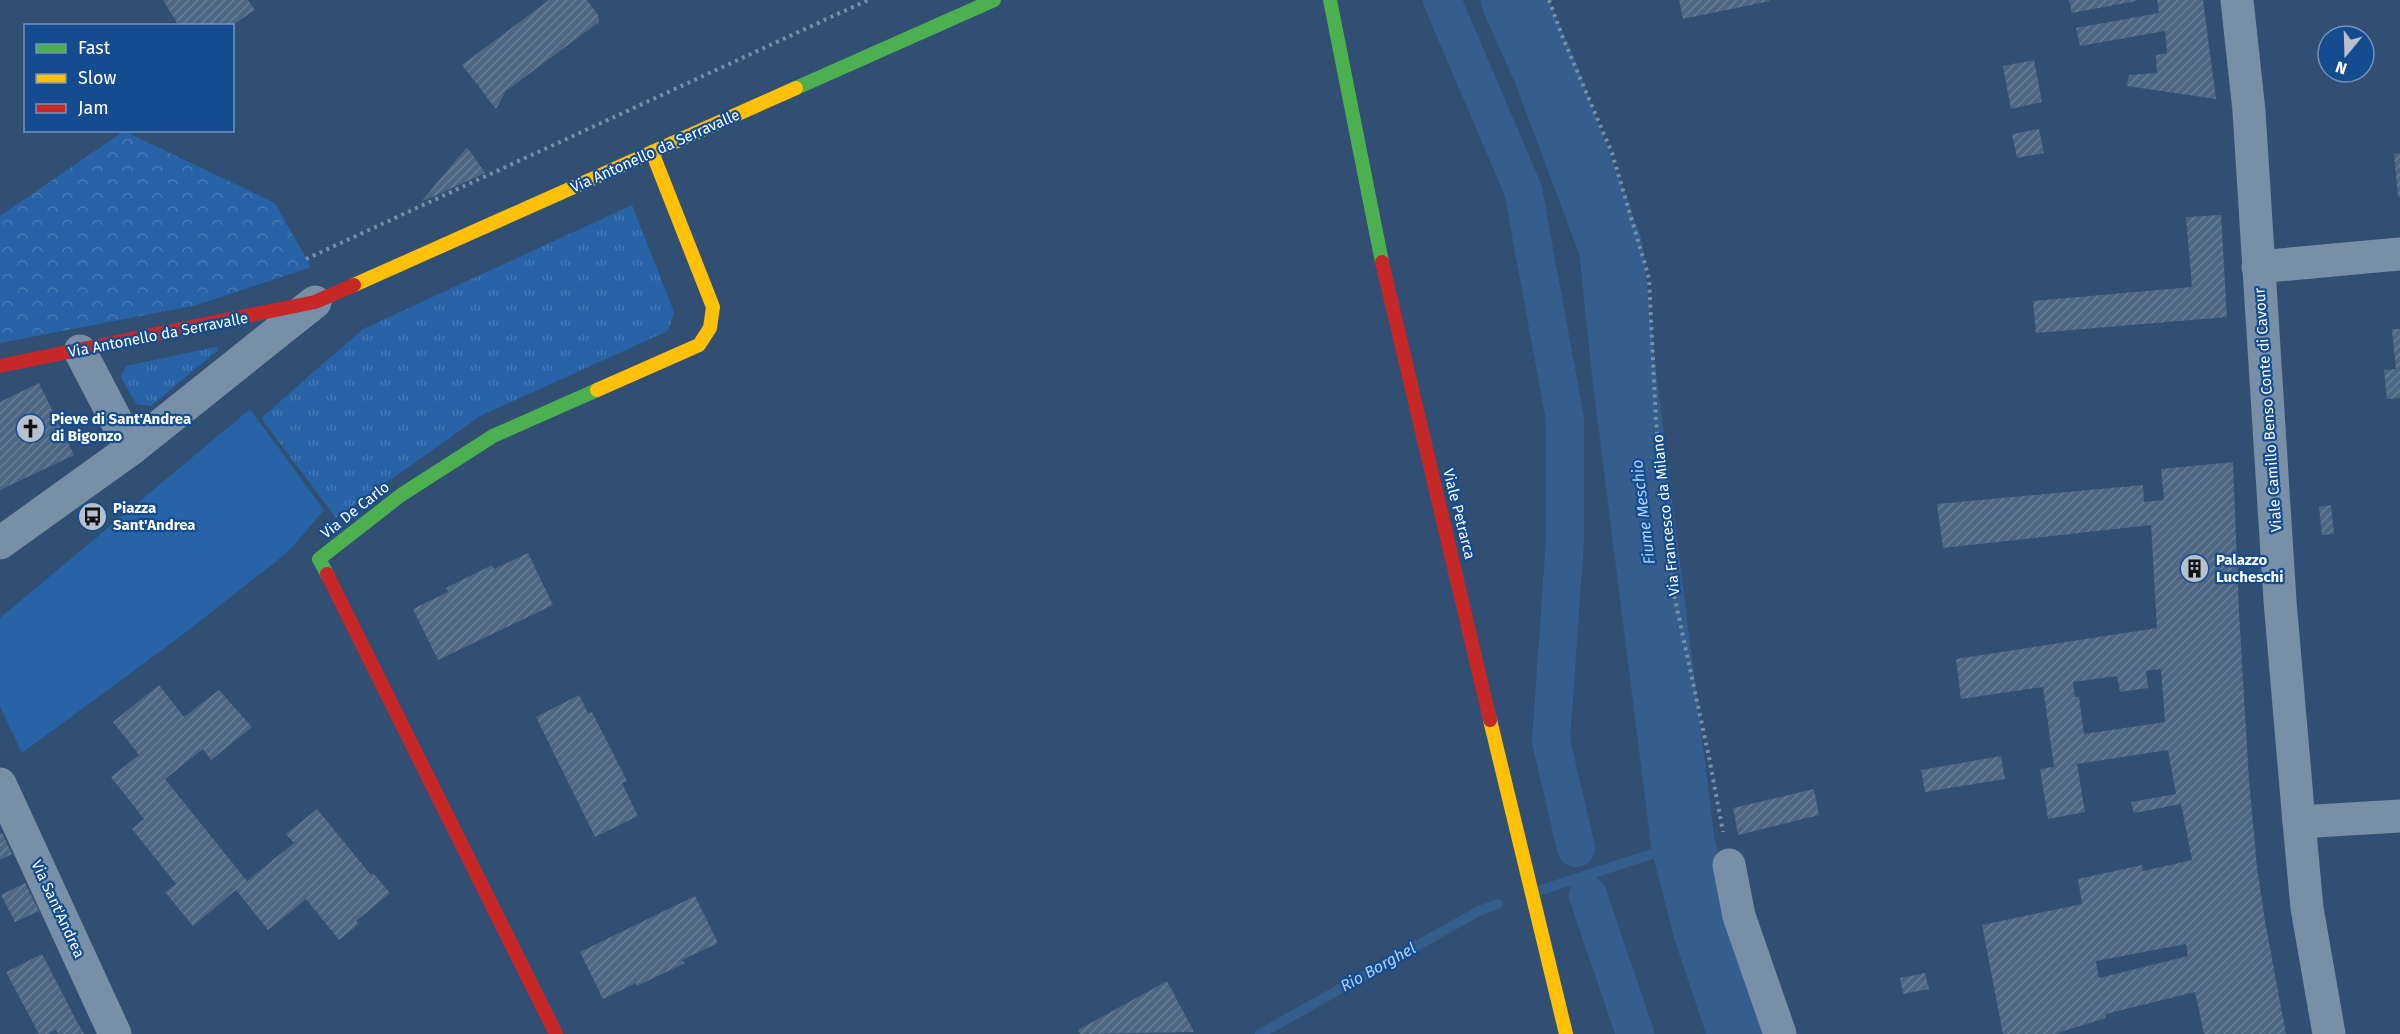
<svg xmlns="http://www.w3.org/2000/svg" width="2400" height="1034" viewBox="0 0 2400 1034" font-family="'Fira Sans',sans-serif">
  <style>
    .grass { fill: url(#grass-tufts) }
    .park { fill: url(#park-crowns) }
    .pitch { fill: #2763a6 }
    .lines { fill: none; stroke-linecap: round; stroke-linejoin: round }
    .stream { stroke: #355e8d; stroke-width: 10 }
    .canal { stroke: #355e8d; stroke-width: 38 }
    .river { stroke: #355e8d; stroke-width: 64 }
    .building { fill: url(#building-hatch); fill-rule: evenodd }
    .path { stroke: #778fa7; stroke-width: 4; stroke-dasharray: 3 4.5; stroke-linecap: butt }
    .street { stroke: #778fa7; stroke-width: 33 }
    .fast { stroke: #4caf50; stroke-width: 14 }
    .slow { stroke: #ffc107; stroke-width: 14 }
    .jam { stroke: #c62828; stroke-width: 14 }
    .labels { text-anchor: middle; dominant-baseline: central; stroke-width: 4.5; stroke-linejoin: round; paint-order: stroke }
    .street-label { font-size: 15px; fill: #fff; stroke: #144c8f }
    .poi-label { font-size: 15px; font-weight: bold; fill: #fff; stroke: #144c8f; text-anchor: start }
    .water-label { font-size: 16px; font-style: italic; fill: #acd0f8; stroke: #144c8f }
  </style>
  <defs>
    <pattern id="grass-tufts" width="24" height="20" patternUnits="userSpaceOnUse" patternTransform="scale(1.5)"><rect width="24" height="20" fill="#2763a6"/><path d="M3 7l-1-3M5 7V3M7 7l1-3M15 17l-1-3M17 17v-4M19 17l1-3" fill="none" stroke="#477ab3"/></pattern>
    <pattern id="park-crowns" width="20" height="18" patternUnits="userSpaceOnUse" patternTransform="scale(1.5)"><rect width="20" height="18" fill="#2763a6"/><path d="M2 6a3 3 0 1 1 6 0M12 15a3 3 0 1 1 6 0" fill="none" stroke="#477ab3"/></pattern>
    <pattern id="building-hatch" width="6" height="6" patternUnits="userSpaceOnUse" patternTransform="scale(1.5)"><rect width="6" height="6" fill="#4d6683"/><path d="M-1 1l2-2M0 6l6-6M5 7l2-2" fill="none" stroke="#687d96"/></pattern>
  </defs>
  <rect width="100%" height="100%" fill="#304f73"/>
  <g class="grass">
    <path d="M632,205l42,107 -6,19 -186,84 -146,103 -75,-100 102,-89z"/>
    <path d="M215,347l3,1 -1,3 -66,55 -15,-2 -15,-27 5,-11z"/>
  </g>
  <path class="park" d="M124,131l151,72 36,64 -114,38 -197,38v-127z"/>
  <path class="pitch" d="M250,409l74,101 -36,42 -111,87 -155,114 -22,-46v-89z"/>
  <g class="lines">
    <g class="stream">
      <path d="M1541,890l142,-46"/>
      <path d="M1260,1034l219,-123 19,-7"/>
    </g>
    <g class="canal">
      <path d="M1442,0l81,190 42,229v121l-14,201 25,107"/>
      <path d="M1588,895l47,139"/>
    </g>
    <path class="river" d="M1513,0l31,69 67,179 12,117 60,479 22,86 35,104"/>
  </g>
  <g class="building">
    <path d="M163,0h85l7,10 -24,16h-52z"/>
    <path d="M549,0h38l11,15 1,7 -93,69 -10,18 -34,-44z"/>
    <path d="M1679,0h90l1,1 -87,18z"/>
    <path d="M2069,0h67v1l-64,12z"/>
    <path d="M2157,0h46l13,99 -89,-13 2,-11 28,-2 -1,-18 11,-2 -2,-22 -85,15 -4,-18 83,-15z"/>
    <path d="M2034,60l8,42 -31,7 -8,-43z"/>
    <path d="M2039,129l5,24 -27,5 -5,-24z"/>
    <path d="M467,147l18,26 -64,29z"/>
    <path d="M2400,153v44h-2l-4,-43z"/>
    <path d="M2221,215l6,102 -191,16 -3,-32 159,-14 -6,-70z"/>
    <path d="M2392,329h8v69l-13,1 -3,-29 12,-1z"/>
    <path d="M39,383l35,72 -74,35v-88z"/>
    <path d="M2233,462l6,151 10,167 8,87 8,54 21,113h-82l-9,-42 -89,22v4l-52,16h-51l-21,-109 100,-21 -4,-25 64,-14 1,6 49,-11 -11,-56 -47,9 -3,-11 45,-8 -8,-44 -91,14 8,48 -37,7 -8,-50 14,-2 -11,-80 -82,12 -5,-40 201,-31 -6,-103 -208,23 -6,-44 206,-19 1,17 20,-2 -3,-31zM2161,669l4,53 -81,12 -5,-37h-4l-2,-15 44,-6 3,16 28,-4 -2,-17zM2186,944l2,12 -89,22 -3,-17z"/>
    <path d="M2331,505l3,29 -12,1 -3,-28z"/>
    <path d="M528,553l25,52 -115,55 -25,-51 35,-17 -2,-4 46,-23 2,4z"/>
    <path d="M159,685l25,32 35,-27 33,37 -41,33 -8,-11 -38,30 82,102 47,-38 -8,-9 31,-25 54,66 2,-2 17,20 -34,28 3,3 -20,16 -33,-41 -38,31 -32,-40 -43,36 -28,-34 11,-8 -44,-55 12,-10 -33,-42 28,-22 -26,-33z"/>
    <path d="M579,695l9,18 4,-1 35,69 -5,2 16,33 -43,21 -59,-120z"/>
    <path d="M2001,756l4,23 -80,13 -4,-22z"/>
    <path d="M1814,789l5,26 -81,20 -5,-27z"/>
    <path d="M2,833l10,21 -12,6v-26z"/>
    <path d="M25,883l14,28 -24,11 -14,-27z"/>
    <path d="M695,896l23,47 -36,17 3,3 -48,23 -1,-3 -33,16 -23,-47z"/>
    <path d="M42,954l33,64 9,16h-26l-2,-4 -9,4h-8l-33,-62z"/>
    <path d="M1925,973l4,16 -26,5 -3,-16z"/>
    <path d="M1167,981l27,51 -114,2 -2,-4z"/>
  </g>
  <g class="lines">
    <g class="path">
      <path d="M1549,0l14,38 49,115 37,125 7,143 17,169 36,167 14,75"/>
      <path d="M306,259l562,-259"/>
    </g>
    <g class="street">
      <path d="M2237,0l12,111 31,490 19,221 8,86 22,126"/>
      <path d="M2258,267l142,-13"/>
      <path d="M80,351l51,98"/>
      <path d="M0,543l131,-94 184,-147"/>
      <path d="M0,784l115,250"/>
      <path d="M2299,822l101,-6"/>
      <path d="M1729,865l10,51 41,118"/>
    </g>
    <g class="fast">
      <path d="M1330,0l52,262"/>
      <path d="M796,88l198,-88"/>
      <path d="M327,574l-8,-15 82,-64 92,-59 104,-46"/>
    </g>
    <g class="slow">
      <path d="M354,285l442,-197"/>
      <path d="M597,390l102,-45 11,-17 3,-21 -61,-155"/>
      <path d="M1490,720l76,314"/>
    </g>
    <g class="jam">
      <path d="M1382,262l108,458"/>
      <path d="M0,366l315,-64 39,-17"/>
      <path d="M327,574l229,460"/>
    </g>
  </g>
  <defs>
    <symbol id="church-disc" viewBox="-11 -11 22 22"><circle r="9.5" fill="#b7c1ce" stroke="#144c8f"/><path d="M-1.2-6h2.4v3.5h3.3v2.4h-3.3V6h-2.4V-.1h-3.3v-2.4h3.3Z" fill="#111"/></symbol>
    <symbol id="bus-disc" viewBox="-11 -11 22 22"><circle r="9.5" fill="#b7c1ce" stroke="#144c8f"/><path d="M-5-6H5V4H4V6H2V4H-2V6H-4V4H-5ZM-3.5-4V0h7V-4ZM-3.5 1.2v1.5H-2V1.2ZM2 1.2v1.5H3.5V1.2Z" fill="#111"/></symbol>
    <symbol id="building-disc" viewBox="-11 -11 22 22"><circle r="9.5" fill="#b7c1ce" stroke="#144c8f"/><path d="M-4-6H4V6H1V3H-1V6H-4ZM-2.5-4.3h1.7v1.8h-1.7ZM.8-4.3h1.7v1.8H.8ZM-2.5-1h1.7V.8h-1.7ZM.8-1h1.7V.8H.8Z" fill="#111"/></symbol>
  </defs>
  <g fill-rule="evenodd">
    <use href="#church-disc" x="14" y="412" width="33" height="33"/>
    <use href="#bus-disc" x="76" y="500" width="33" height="33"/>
    <use href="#building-disc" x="2178" y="552" width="33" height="33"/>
  </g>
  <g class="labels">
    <g class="street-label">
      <text transform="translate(655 151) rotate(-24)">Via Antonello da Serravalle</text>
      <text transform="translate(158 335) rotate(-11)">Via Antonello da Serravalle</text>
      <text transform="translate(2268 410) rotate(-94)">Viale Camillo Benso Conte di Cavour</text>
      <text transform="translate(355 510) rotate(-38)">Via De Carlo</text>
      <text transform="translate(1459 514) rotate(76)">Viale Petrarca</text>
      <text transform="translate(1666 515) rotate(-96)">Via Francesco da Milano</text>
      <text transform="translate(58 909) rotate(65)">Via Sant'Andrea</text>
    </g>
    <g class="poi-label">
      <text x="51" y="419">Pieve di Sant'Andrea<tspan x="51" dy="17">di Bigonzo</tspan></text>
      <text x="113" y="508">Piazza<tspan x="113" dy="17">Sant'Andrea</tspan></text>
      <text x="2216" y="560">Palazzo<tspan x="2216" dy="17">Lucheschi</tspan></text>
    </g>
    <g class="water-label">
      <text transform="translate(1643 512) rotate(-97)">Fiume Meschio</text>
      <text transform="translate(1378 967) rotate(-29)">Rio Borghel</text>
    </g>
  </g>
  <rect x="24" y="24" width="210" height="108" fill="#144c8f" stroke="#7294bc" stroke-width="1.5"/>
  <rect x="36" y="44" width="30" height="9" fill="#4caf50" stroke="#7294bc" stroke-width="1.5"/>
  <text x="78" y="54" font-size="18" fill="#ffffff">Fast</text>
  <rect x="36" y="74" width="30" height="9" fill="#ffc107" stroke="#7294bc" stroke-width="1.5"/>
  <text x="78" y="84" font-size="18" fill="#ffffff">Slow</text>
  <rect x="36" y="104" width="30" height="9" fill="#c62828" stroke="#7294bc" stroke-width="1.5"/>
  <text x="78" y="114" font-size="18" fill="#ffffff">Jam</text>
  <g transform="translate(2346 54) rotate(199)"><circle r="28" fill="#144c8f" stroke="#7294bc" stroke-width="1.5"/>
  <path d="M0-4.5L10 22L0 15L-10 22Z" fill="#b7c1ce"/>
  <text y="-9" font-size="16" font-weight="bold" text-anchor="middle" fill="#ffffff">N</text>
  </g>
</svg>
